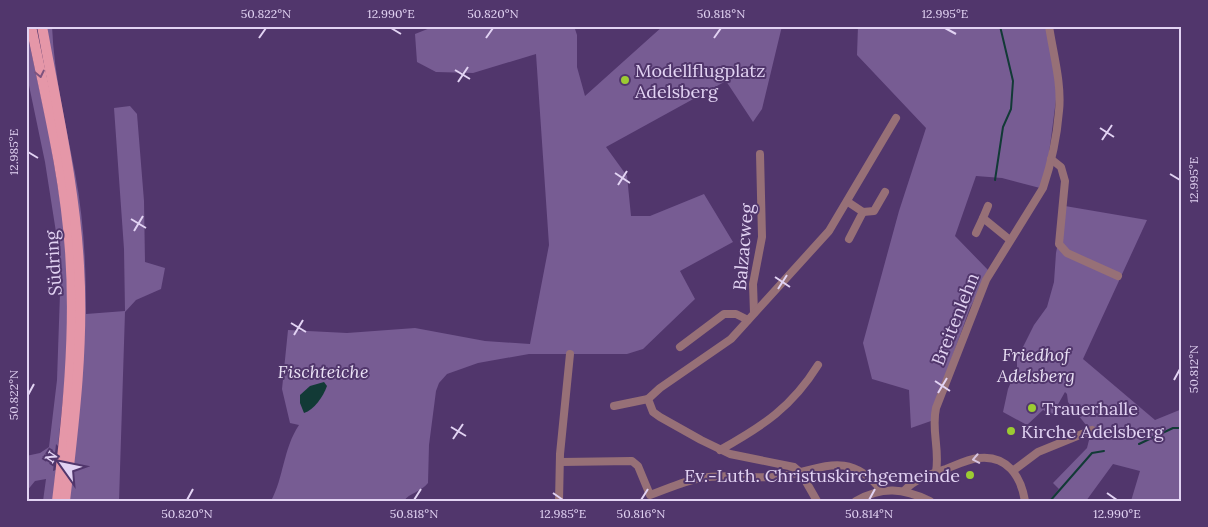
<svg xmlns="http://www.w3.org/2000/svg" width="1208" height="527" viewBox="0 0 1208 527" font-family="Lora,serif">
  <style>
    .green { fill: #775c93 }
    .water { fill: #123a36 }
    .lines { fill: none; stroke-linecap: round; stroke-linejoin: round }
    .stream { stroke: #123a36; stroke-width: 2 }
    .minor { stroke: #977077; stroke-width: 8 }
    .major { stroke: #e597a8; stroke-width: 10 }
    .oneway { stroke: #7d537e }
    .oneway2 { stroke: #d7c4e0 }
    .ticks { fill: none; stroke: #e2d3f3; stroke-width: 2 }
    .poi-dot { fill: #9ccb32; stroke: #51366c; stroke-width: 2 }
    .labels { text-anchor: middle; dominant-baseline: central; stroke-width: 4; stroke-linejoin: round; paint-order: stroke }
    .poi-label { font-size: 18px; fill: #e2d3f3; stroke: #51366c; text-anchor: start }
    .street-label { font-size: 18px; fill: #e2d3f3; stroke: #51366c }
    .park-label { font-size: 18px; font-style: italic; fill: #e9e0f4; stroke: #51366c }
    .neatline { fill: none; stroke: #e2d3f3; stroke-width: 2 }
    .ticks-label { font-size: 12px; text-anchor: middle; fill: #e2d3f3 }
  </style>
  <rect width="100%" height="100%" fill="#51366c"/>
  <g class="green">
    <path d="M47,26h5c2,50 14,99 23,147 9,47 11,94 11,141l39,-3 -1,-62 -10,-141 16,-2 7,8 7,87 1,61 20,6 -4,21 -25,11 -11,12 -6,189h-51l12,-122z"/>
    <path d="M435,26h139l3,9v32l8,29 78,-70h119l-20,83 -9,13 -27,-41 -120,66 21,29 4,40h19l54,-22 29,48 -53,29 15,28 -52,50 -16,5h-98l-51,9 -31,11 -8,9 -3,8 -7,54 -1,38c-7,9 -19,10 -24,18h-133c13,-24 12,-52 28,-76l-9,-2 -8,-34 6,-59 59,3 68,-5 70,13 45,3 19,-99 -13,-191 -63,19 -37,-1 -19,-10 -2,-28z"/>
    <path d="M858,26h189l10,66 -9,69 -8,27 -38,-10 -26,-2 -21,60 34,35 -19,37 -36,99 -3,14 -20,7 -2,-38 -37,-11 -9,-36 36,-132 27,-83 -69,-73z"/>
    <path d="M26,28l23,105 16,97 4,67 -3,73 -8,76 -2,-2 -3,27 3,-1 -3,31h-10l3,-22 -11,2 -9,11v-36l14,-3 9,-6 8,-67 4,-116 -16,-102 -19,-91z"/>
    <path d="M1065,206l82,14 -64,139 72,61 27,-11v92h-51l9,-30 -27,-7 -27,37h-37l10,-12 -6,-6 34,-35 3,-12 3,-2 -25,-32 -1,-8 -2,-2 -13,23 -9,-5 -16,15 -24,-13 5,-23 9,-21v-9l17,-34 13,-18 7,-25 2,-29z"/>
  </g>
  <path class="water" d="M324,382l3,4c-4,11 -13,24 -23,27l-4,-10v-8l10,-9z"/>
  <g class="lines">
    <g class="stream">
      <path d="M995,180l8,-53 8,-18 2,-28 -13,-55"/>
      <path d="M1139,444l34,-16h9"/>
      <path d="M809,482l19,-7h19"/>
      <path d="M1050,501l42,-48 12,-2"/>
    </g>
    <g class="minor">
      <path d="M1051,159l10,8 4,14 -6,63 8,9 51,23"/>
      <path d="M848,202l15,10 -14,27"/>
      <path d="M988,206l-5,12 27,22"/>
      <path d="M863,212l11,-1 11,-19"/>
      <path d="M976,233l7,-15"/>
      <path d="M754,313l-1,-29 9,-47 -2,-83"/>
      <path d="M680,347l44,-33h12l12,6"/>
      <path d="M614,406l34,-7"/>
      <path d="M720,450c43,-24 72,-43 98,-85"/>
      <path d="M561,462l71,-1 6,5 12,29c17,-6 34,-14 51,-17 25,-5 50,1 74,-1 42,-4 71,-31 106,13"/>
      <path d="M1014,470l24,-18 54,-22"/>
      <path d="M936,472c4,-23 -5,-42 0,-64l50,-128 57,-92c8,-24 14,-52 16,-77 3,-27 -6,-58 -10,-85"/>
      <path d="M905,490c10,-11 26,-16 41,-21 10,-4 22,-10 33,-11 28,-3 42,18 46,43"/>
      <path d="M559,501l1,-47 10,-100"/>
      <path d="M817,501l-16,-28 -7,-6 -64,-13 -29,-14 -41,-23 -7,-5 -5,-13 12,-11 71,-49 98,-108 67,-113"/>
      <path d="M856,501c26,-15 47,-13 74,0"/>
    </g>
    <g class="major">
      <path d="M31,26c15,74 34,149 39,225 6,83 -3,168 -13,250"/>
      <path d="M42,26c14,79 33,160 37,240 5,78 -5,158 -14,235"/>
    </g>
  </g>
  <defs><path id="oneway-chevron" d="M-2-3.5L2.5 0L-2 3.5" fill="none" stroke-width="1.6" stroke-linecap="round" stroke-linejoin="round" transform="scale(1.25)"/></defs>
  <use class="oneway" href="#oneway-chevron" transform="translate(40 74) rotate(78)"/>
  <use class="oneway2" href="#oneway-chevron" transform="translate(976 459) rotate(169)"/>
  <path class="ticks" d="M391,28l10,6M945,28l11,6M259,38l7,-10M486,38l7,-10M714,38l7,-10M455,70l15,9M458,82l10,-15M1100,128l14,9M1102,140l10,-15M28,152l10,6M615,173l15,10M1170,174l10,6M618,185l9,-14M131,219l15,9M134,231l9,-15M775,277l15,10M778,289l9,-14M291,323l15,9M294,335l9,-15M1174,380l6,-11M935,381l15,10M938,393l9,-15M28,395l6,-11M451,427l15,9M453,439l10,-15M553,493l10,7M1107,493l10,7M187,500l6,-11M414,500l7,-11M641,500l7,-11M869,500l6,-11"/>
  <g class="poi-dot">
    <circle cx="625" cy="80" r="5"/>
    <circle cx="1032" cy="408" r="5"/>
    <circle cx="1011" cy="431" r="5"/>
    <circle cx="970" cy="475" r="5"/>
  </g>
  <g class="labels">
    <g class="poi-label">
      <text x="635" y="70">Modellflugplatz<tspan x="635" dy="21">Adelsberg</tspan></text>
      <text x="1042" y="408">Trauerhalle</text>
      <text x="1021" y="431">Kirche Adelsberg</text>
      <text x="960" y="475" text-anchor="end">Ev.-Luth. Christuskirchgemeinde</text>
    </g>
    <g class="street-label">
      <text transform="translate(743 247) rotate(-85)">Balzacweg</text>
      <text transform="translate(53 263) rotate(-94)">Südring</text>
      <text transform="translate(955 319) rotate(-68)">Breitenlehn</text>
    </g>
    <g class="park-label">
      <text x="1036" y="354">Friedhof<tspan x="1036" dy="21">Adelsberg</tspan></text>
      <text x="323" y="371">Fischteiche</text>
    </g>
  </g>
  <rect width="1208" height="527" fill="none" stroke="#51366c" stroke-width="55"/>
  <g transform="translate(62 464) rotate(303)" stroke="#51366c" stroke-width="4" paint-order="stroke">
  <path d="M0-4L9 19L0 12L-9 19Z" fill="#e2d3f3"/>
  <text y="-8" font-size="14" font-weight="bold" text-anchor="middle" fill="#e2d3f3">N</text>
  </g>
  <rect x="28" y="28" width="1152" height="472" class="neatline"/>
  <g class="ticks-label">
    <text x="266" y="18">50.822°N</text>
    <text x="391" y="18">12.990°E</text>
    <text x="493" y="18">50.820°N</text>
    <text x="721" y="18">50.818°N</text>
    <text x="945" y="18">12.995°E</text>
    <text transform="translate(14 152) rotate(-90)" y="4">12.985°E</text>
    <text transform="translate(1194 180) rotate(-90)" y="4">12.995°E</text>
    <text transform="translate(1194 369) rotate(-90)" y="4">50.812°N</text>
    <text transform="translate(14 395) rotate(-90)" y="4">50.822°N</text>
    <text x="187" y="518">50.820°N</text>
    <text x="414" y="518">50.818°N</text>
    <text x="563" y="518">12.985°E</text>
    <text x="641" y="518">50.816°N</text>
    <text x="869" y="518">50.814°N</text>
    <text x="1117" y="518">12.990°E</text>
  </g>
</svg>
